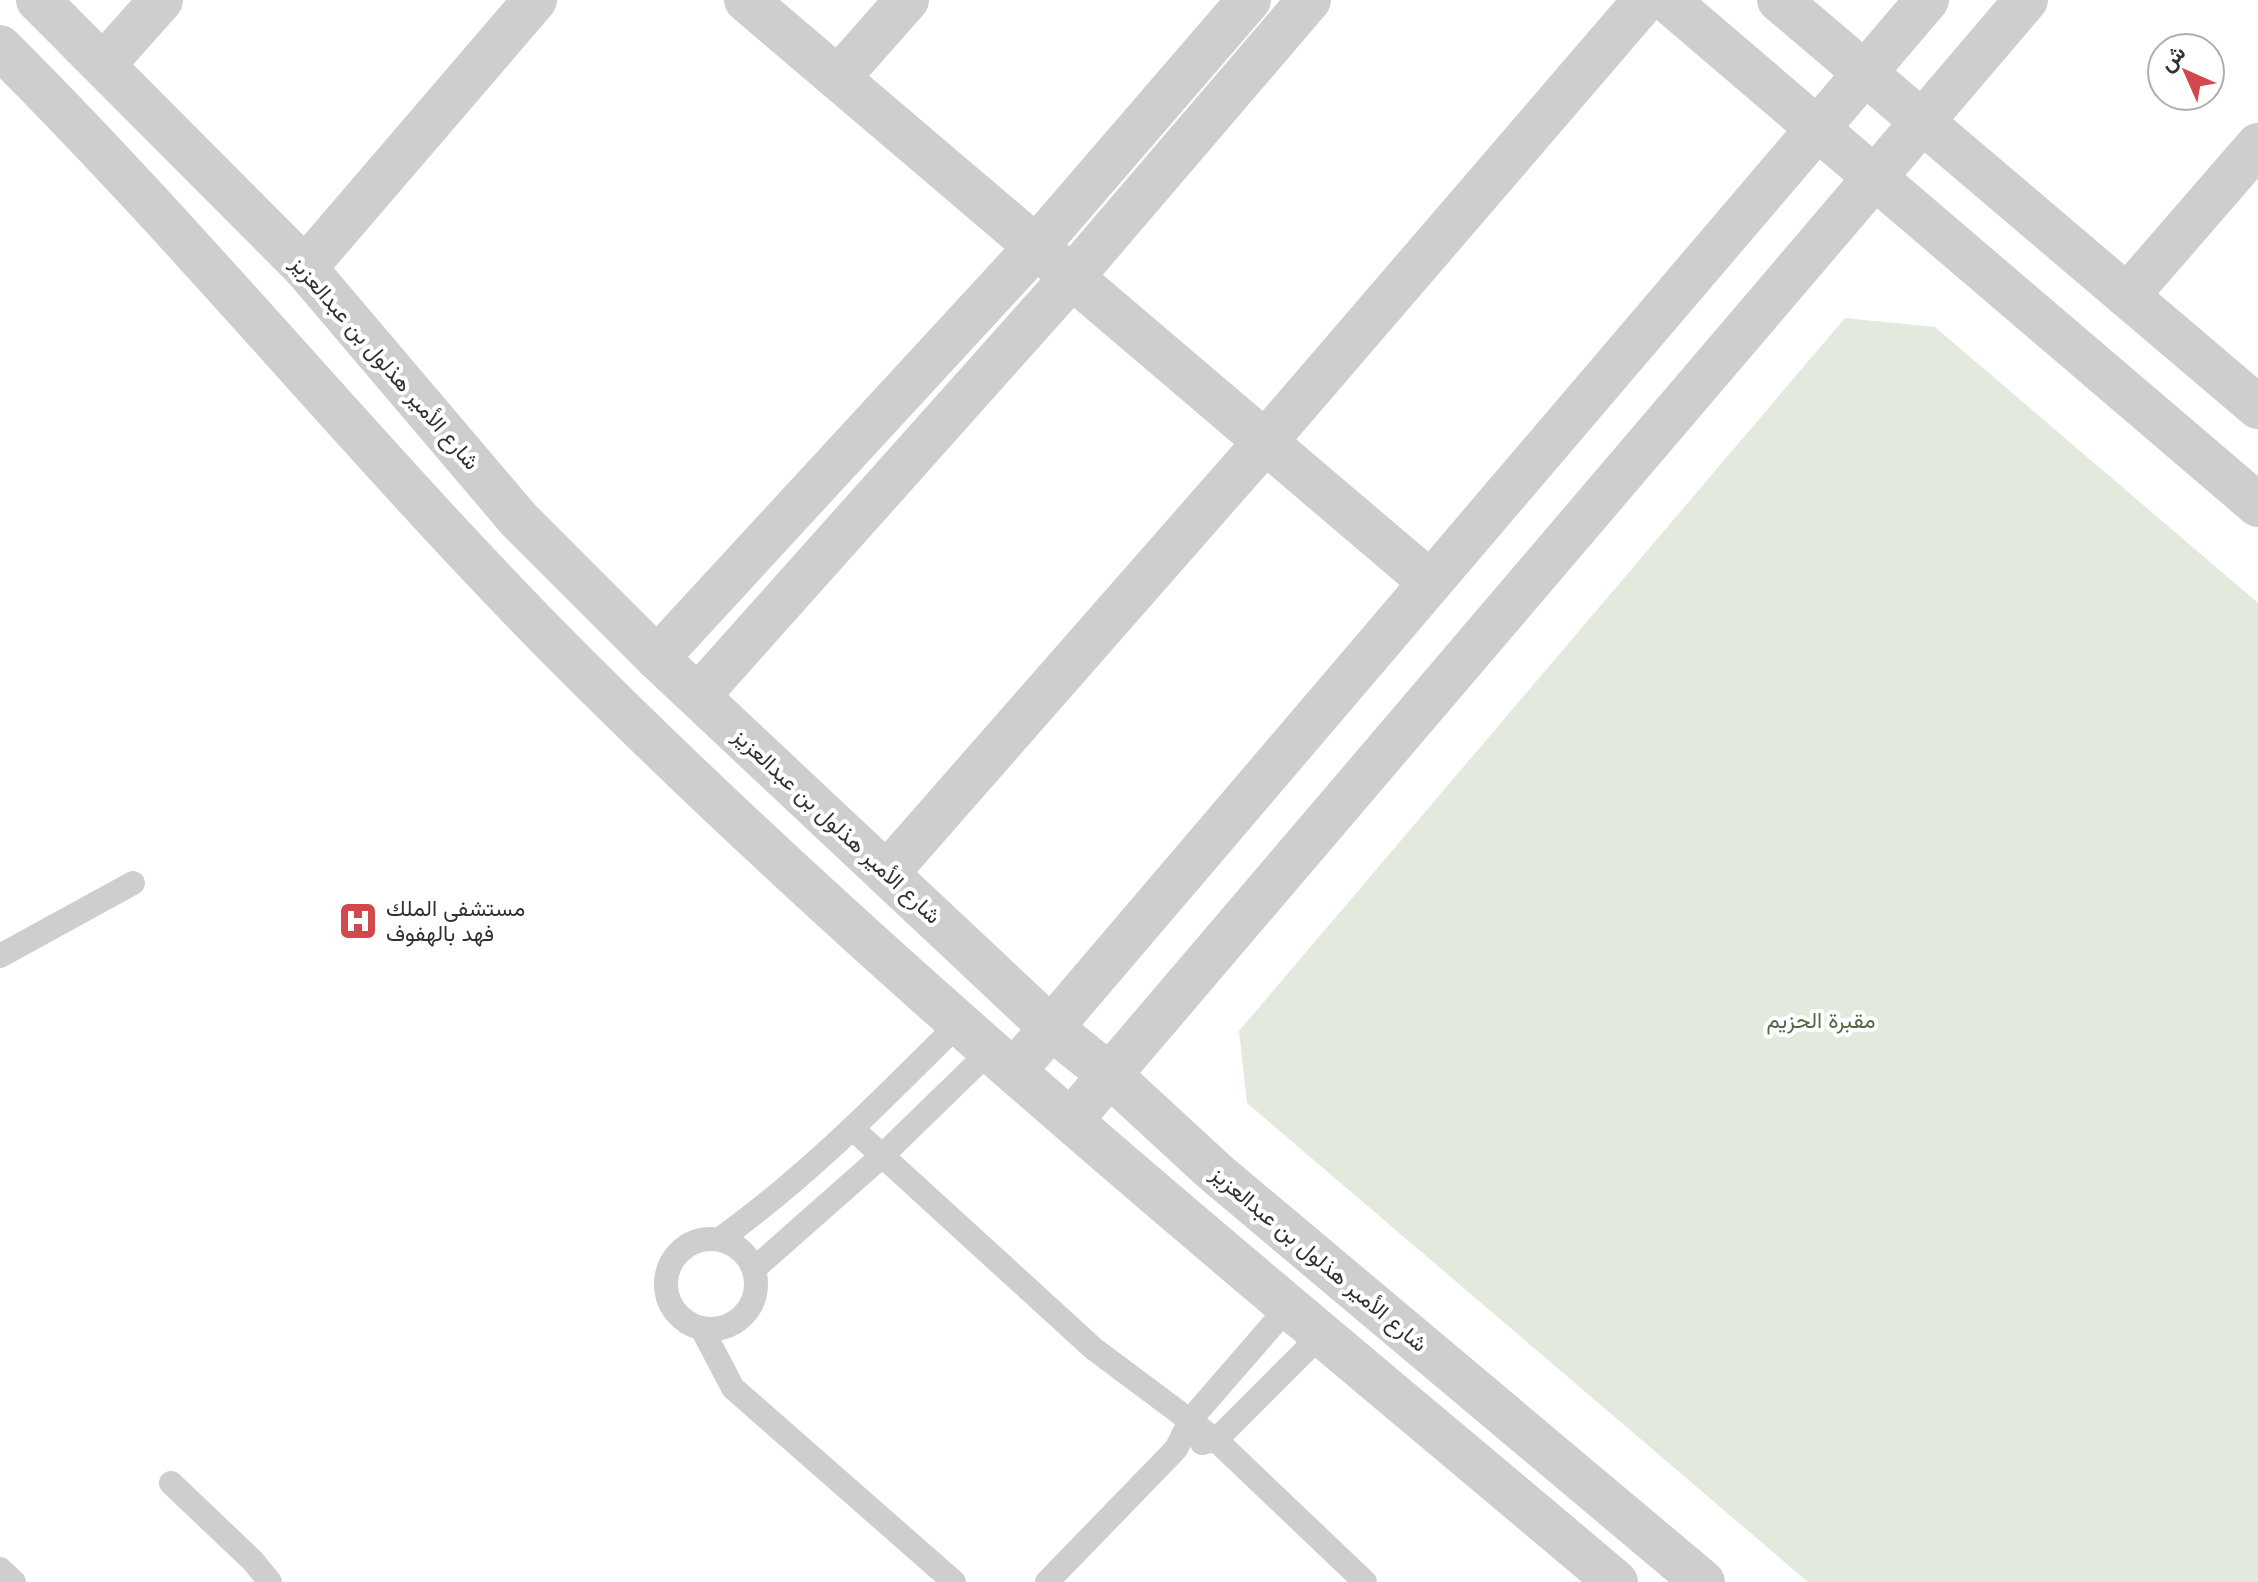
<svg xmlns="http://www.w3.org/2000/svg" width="2258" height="1582" viewBox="0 0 2258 1582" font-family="Arial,Vazirmatn,sans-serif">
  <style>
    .green { fill: #e4e9de }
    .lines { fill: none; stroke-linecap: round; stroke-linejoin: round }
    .service { stroke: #cecece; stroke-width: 24 }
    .minor { stroke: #cecece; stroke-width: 44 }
    .tertiary { stroke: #cecece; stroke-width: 44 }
    .labels { text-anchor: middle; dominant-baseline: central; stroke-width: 8; stroke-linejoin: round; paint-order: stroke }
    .street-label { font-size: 22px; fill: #313131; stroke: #fff }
    .poi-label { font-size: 22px; fill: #313131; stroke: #fff; text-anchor: start }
    .park-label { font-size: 22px; fill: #536943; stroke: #fff }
  </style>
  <rect width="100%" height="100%" fill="#fff"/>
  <path class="green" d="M1845,318l90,9 323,276v979h-450l-561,-479 -8,-72z"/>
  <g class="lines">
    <g class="service">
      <path d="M0,956l133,-73"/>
      <path d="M853,1129l241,220 122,91 149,142"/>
      <circle cx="711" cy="1284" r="45"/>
      <path d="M720,1239c88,-63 162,-139 238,-215"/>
      <path d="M754,1269l128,-113 109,-106"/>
      <path d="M702,1329l31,59 221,194"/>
      <path d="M1202,1443l14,-3 106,-106"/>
      <path d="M171,1483l82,78 17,21"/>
      <path d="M0,1569l14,13"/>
      <path d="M1047,1582l129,-133 15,-30 98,-113"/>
    </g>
    <g class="minor">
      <path d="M746,0l684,582"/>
      <path d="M104,64l57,-64"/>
      <path d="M838,78l69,-78"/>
      <path d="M305,268l230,-268"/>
      <path d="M2127,296l131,-151"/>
      <path d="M657,658l379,-411 213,-247"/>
      <path d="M698,696l374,-419 237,-277"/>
      <path d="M887,873l378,-431 380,-442"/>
      <path d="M1015,1070l912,-1070"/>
      <path d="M1072,1119l954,-1119"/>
    </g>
    <g class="tertiary">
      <path d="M38,0l267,268 214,252 138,138 394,370 60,48 104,96 488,410"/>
      <path d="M1667,0l591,505"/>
      <path d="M1779,0l479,407"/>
      <path d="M0,47c199,198 375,417 573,615 328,328 689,621 1043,920"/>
    </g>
  </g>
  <defs>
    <symbol id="hospital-square" viewBox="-11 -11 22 22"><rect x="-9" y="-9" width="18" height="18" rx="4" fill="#d3484c" stroke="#fff"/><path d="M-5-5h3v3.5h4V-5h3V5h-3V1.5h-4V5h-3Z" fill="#fff"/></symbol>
  </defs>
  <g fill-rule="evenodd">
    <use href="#hospital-square" x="336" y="899" width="44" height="44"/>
  </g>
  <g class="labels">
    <g class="street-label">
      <text transform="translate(385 363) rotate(49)">شارع الأمير هذلول بن عبدالعزيز</text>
      <text transform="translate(837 826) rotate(43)">شارع الأمير هذلول بن عبدالعزيز</text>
      <text transform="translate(1319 1259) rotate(40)">شارع الأمير هذلول بن عبدالعزيز</text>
    </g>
    <g class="poi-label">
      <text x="386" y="908">مستشفى الملك<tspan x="386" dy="25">فهد بالهفوف</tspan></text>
    </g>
    <g class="park-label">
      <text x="1821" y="1020">مقبرة الحزيم</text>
    </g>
  </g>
  <g transform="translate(2186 72) rotate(315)"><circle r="38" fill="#ffffff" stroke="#adadad" stroke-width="2"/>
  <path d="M0-6L14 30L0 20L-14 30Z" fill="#d3484c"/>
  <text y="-12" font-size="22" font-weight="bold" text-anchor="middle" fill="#313131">ش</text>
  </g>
</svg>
